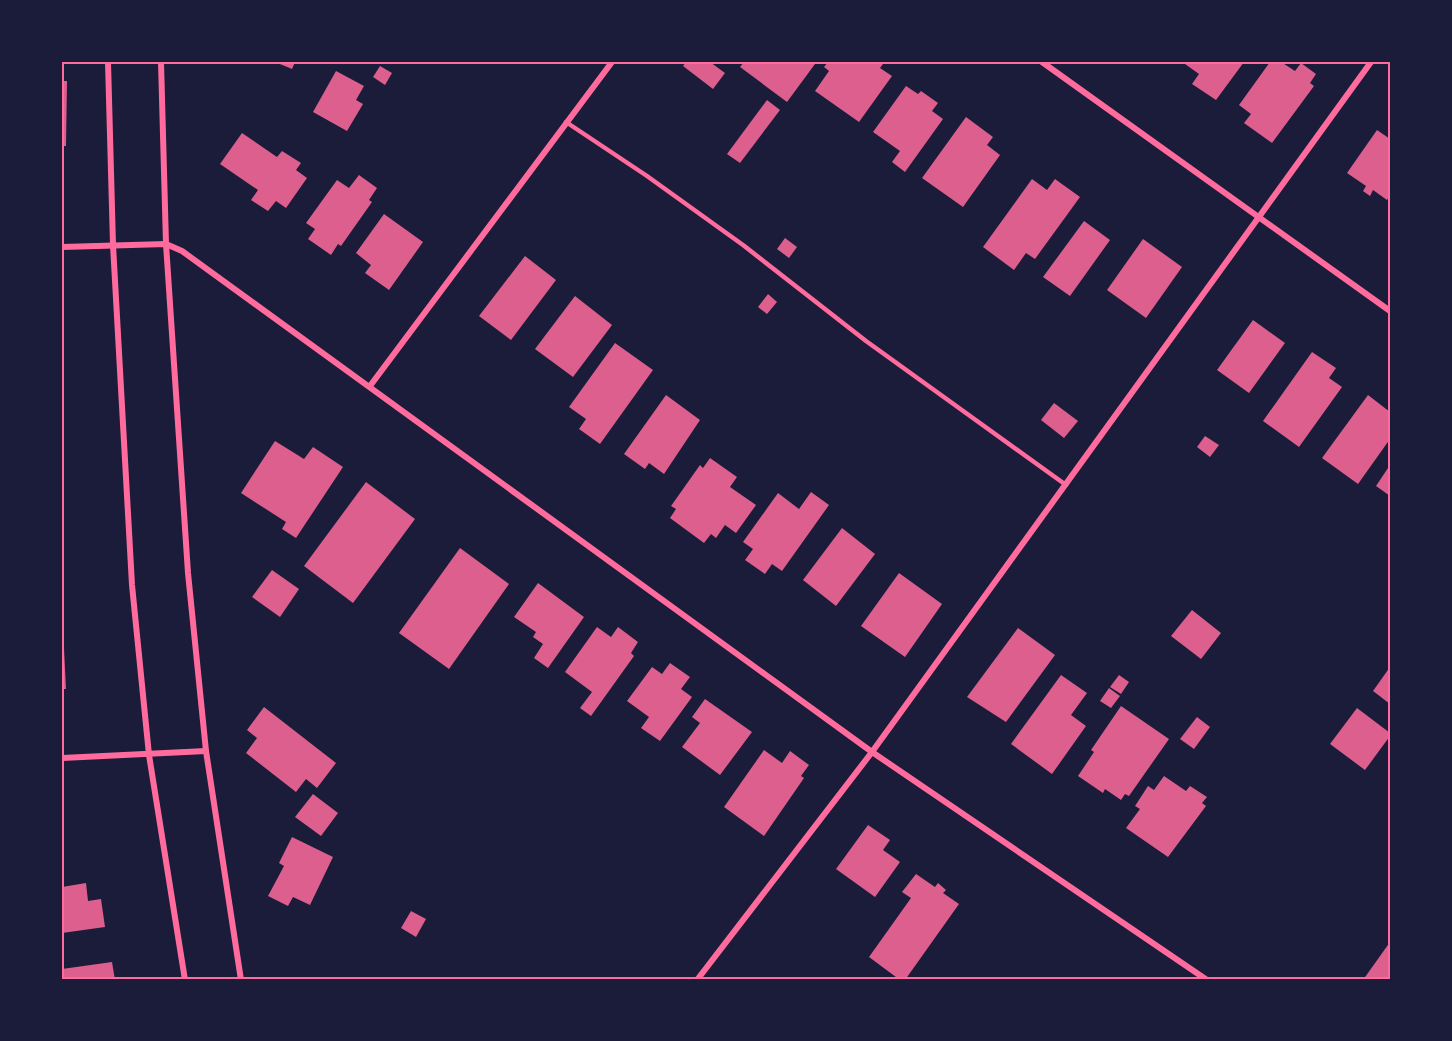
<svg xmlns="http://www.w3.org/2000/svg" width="1452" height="1041" viewBox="0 0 1452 1041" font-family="'IBM Plex Sans',sans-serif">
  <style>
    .building { fill: #dd5f8e }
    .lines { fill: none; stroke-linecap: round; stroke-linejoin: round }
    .service { stroke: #ff6b9d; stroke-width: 4.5 }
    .minor { stroke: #ff6b9d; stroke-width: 6 }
    .neatline { fill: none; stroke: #ff6b9d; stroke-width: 2 }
  </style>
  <rect width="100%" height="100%" fill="#1b1b3a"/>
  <g class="building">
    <path d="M275,62h20l-3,7z"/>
    <path d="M686,62h24l15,11 -12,16 -30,-23z"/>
    <path d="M744,62h68l3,2 -28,38 -47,-35z"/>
    <path d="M828,62h52l3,2 -3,4 12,8 -33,46 -44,-31 14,-20 -5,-4z"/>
    <path d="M1187,62h57l-28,38 -24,-16 7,-10 -14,-10z"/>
    <path d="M1270,62h11l14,9 6,-8 15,11 -6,9 4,3 -42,57 -28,-20 7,-9 -12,-9z"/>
    <path d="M380,66l12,7 -7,12 -12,-8z"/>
    <path d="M336,71l28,15 -8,14 7,4 -16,27 -34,-19z"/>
    <path d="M62,81h5l-1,65h-4z"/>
    <path d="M906,86l12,8 3,-3 17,12 -6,8 11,8 -38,53 -13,-10 8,-11 -27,-19z"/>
    <path d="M767,100l13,10 -40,53 -13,-9z"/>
    <path d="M966,117l27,20 -6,8 13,10 -37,52 -41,-29z"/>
    <path d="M1377,130l13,9v56l-3,5 -14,-10 -3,6 -7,-5 3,-5 -19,-13z"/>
    <path d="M242,133l35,24 5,-6 19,12 -5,7 11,8 -21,30 -10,-7 -8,10 -17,-11 7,-10 -38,-26z"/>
    <path d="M359,175l18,13 -8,12 3,2 -31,44 -3,-2 -7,11 -23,-16 7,-10 -9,-6 31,-43 12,8z"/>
    <path d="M1032,179l15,11 8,-11 25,18 -45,62 -9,-6 -12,17 -31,-23z"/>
    <path d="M384,214l39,28 -34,48 -24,-17 6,-8 -15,-12z"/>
    <path d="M1084,221l26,19 -40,56 -27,-19z"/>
    <path d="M785,238l12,9 -8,11 -12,-9z"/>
    <path d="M1143,239l39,28 -36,51 -39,-28z"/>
    <path d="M525,256l31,24 -45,60 -32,-24z"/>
    <path d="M768,294l9,8 -10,12 -9,-7z"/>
    <path d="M575,296l37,29 -39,52 -38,-28z"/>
    <path d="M1253,320l32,23 -36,50 -32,-23z"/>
    <path d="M615,343l38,27 -53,74 -21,-15 7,-10 -17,-12z"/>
    <path d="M1312,352l24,16 -7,10 13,9 -43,60 -36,-26z"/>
    <path d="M666,395l34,25 -36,54 -15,-11 -4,6 -21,-15z"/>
    <path d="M1368,395l22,17v27l-32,45 -36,-26z"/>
    <path d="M1054,403l24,18 -14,17 -23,-18z"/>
    <path d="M1205,436l14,9 -9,12 -13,-10z"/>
    <path d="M275,441l29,18 9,-12 30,20 -47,71 -14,-9 4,-7 -45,-29z"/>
    <path d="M710,458l27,19 -7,10 26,18 -20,28 -11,-8 -9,13 -5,-4 -7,9 -34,-25 6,-9 -5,-3 29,-41 3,3z"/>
    <path d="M1390,465v31l-14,-10z"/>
    <path d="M366,482l49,37 -62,84 -49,-37z"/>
    <path d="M811,492l18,13 -47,66 -10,-7 -7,10 -20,-14 8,-11 -10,-7 35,-49 21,16z"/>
    <path d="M842,528l33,26 -39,52 -33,-26z"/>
    <path d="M460,548l49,36 -60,85 -50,-36z"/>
    <path d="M272,570l27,19 -19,28 -28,-20z"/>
    <path d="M899,573l43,31 -37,53 -44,-31z"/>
    <path d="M538,583l46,34 -36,51 -14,-10 9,-14 -10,-7 3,-5 -22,-15z"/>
    <path d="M1192,610l29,23 -20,26 -30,-23z"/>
    <path d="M597,627l14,10 7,-10 20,15 -7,11 3,3 -43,60 -11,-8 12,-16 -27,-20z"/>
    <path d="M62,628h1l3,61h-4z"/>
    <path d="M1018,628l37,27 -49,67 -39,-25z"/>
    <path d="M670,663l20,14 -9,12 11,8 -32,44 -19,-13 8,-11 -22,-16 25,-34 10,7z"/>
    <path d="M1390,667v37l-17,-13z"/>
    <path d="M1061,675l26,18 -16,22 15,11 -34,48 -41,-30z"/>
    <path d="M1119,675l10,7 -8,12 -11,-7z"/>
    <path d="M1109,688l11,8 -9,12 -11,-7z"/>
    <path d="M705,699l47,33 -32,43 -38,-28 18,-24 -8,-6z"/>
    <path d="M1121,706l48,33 -40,57 -4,-2 -4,6 -16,-11 -2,4 -25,-17 16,-24 -3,-2z"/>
    <path d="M264,707l72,56 -19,25 -11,-9 -10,13 -50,-39 11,-15 -10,-8z"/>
    <path d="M1357,708l33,25v3l-25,34 -35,-26z"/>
    <path d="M1197,717l13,10 -16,22 -14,-10z"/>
    <path d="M764,750l18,13 8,-12 19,14 -8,11 3,2 -40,58 -40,-29z"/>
    <path d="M1164,776l22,15 4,-5 17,11 -5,6 4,3 -38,51 -42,-29 14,-19 -5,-3 13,-20 6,4z"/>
    <path d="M313,794l25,19 -17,23 -26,-19z"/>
    <path d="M868,825l22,15 -7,10 17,12 -25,35 -39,-28z"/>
    <path d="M292,837l41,20 -23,48 -17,-8 -5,9 -20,-10 16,-30 -5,-3z"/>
    <path d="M916,874l19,13 3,-4 8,7 -3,3 16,11 -54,76h-5l-31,-23 42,-59 -9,-6z"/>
    <path d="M86,883l2,18 13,-2 4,28 -43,6v-46z"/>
    <path d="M411,911l15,8 -10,18 -15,-9z"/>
    <path d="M1390,942v38h-27z"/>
    <path d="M112,962l3,18h-53v-11z"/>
  </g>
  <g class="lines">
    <path class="service" d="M566,122l81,54 96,69 123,96 200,144"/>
    <g class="minor">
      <path d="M108,62l5,183 19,340 17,170 36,225"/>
      <path d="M161,62l5,182 22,329 18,178 35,229"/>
      <path d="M1042,62l348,249"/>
      <path d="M62,247l104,-3 16,7 690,501 335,228"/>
      <path d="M370,386l242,-324"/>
      <path d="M62,758l144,-7"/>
      <path d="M697,980l175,-228 499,-690"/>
    </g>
  </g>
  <rect width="1452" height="1041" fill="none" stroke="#1b1b3a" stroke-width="126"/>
  <rect x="63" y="63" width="1326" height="915" class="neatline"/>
</svg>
